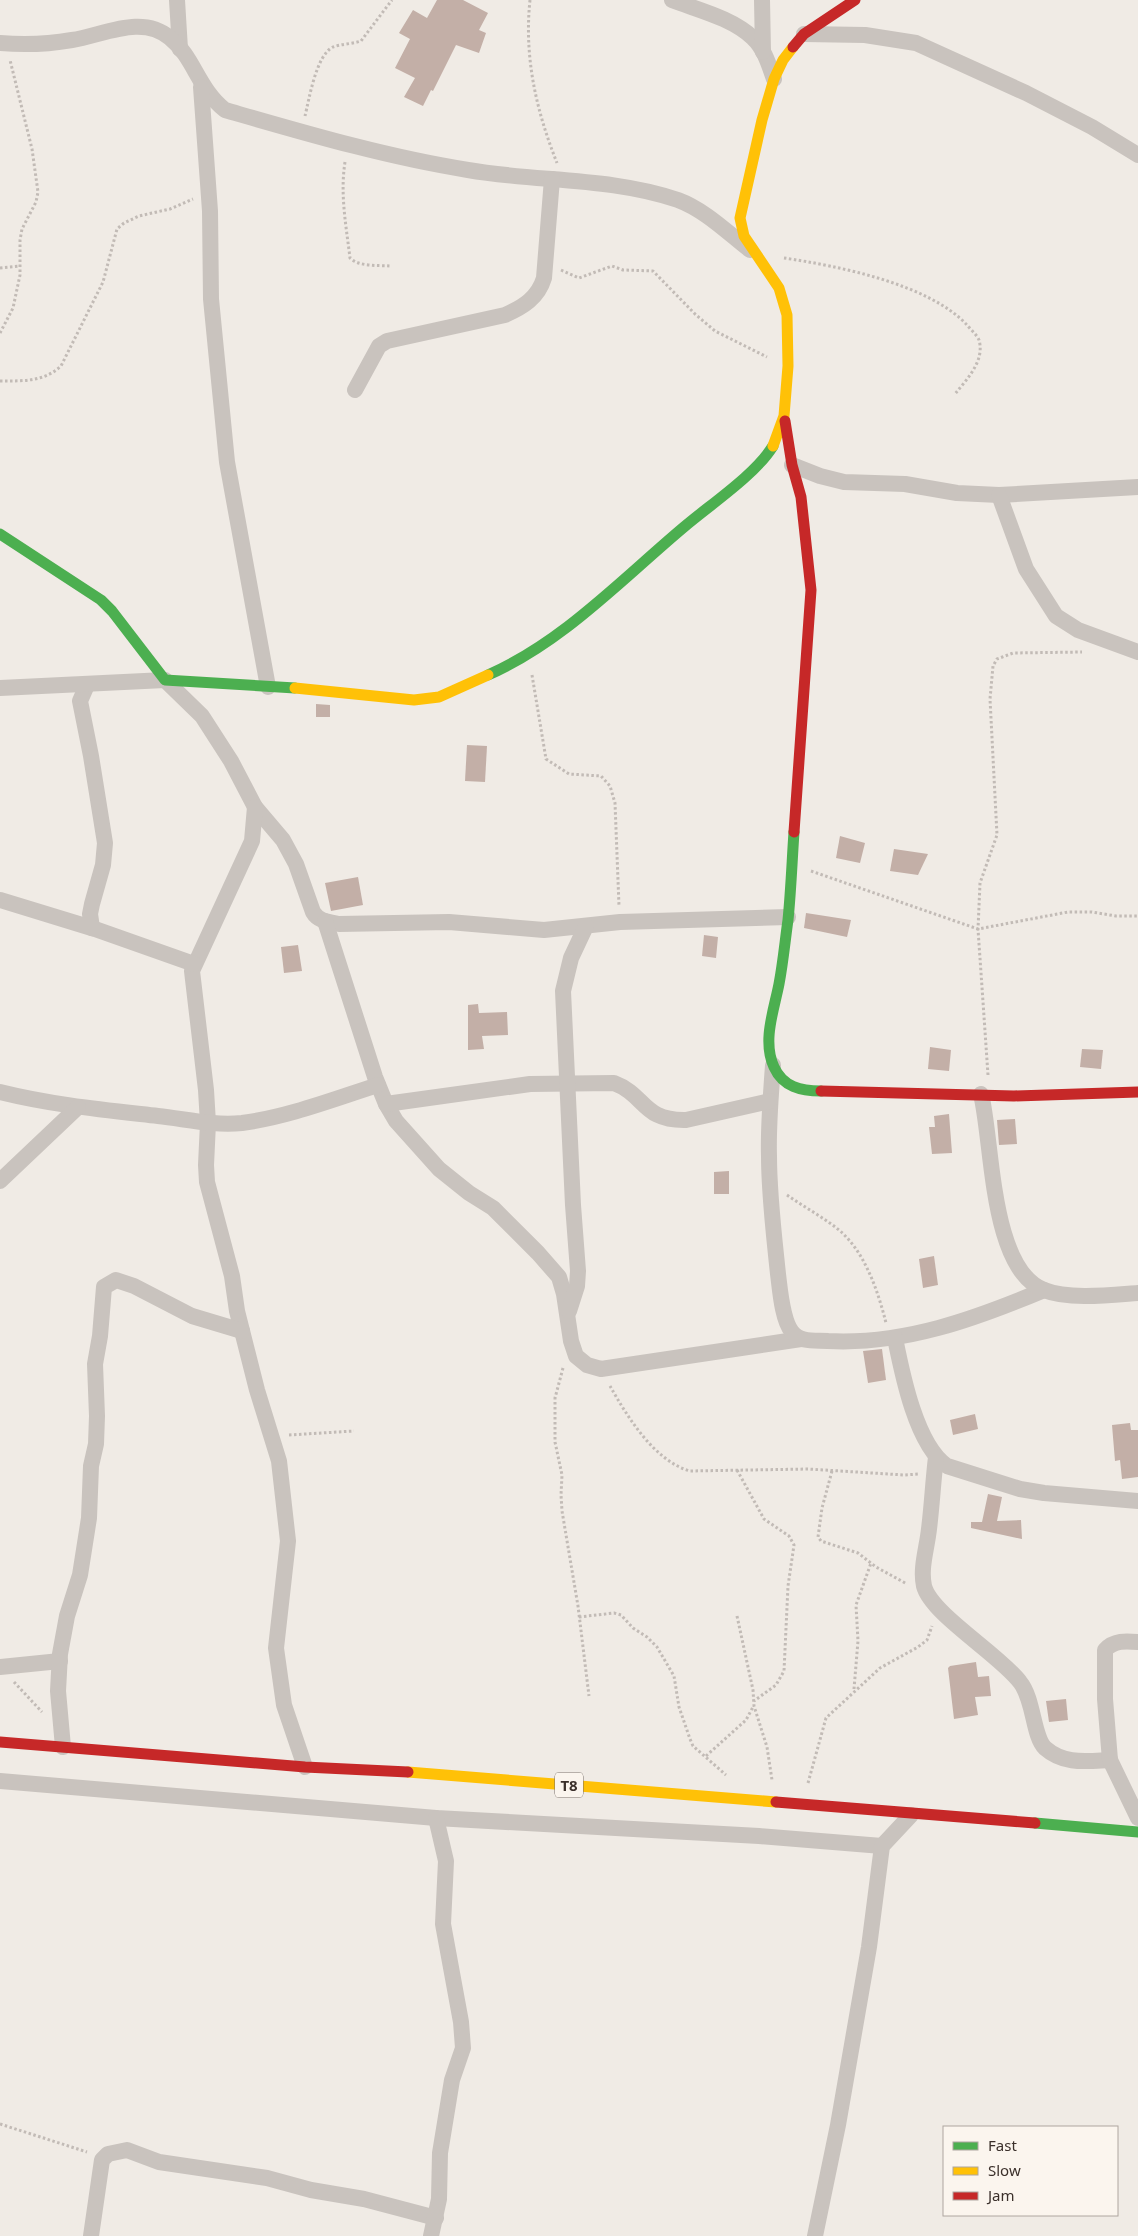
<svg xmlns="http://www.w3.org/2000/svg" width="1138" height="2236" viewBox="0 0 1138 2236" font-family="'Noto Sans',sans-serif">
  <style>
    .building { fill: #c3afa7 }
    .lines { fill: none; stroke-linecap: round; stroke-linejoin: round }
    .path { stroke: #c2bbb6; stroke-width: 3; stroke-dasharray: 2.5 2.5; stroke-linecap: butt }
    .street { stroke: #c9c3be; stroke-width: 16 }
    .fast { stroke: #4caf50; stroke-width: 11 }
    .slow { stroke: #ffc107; stroke-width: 11 }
    .jam { stroke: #c62828; stroke-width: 11 }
    .labels { text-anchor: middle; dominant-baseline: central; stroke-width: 5; stroke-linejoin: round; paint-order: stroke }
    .shield { fill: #fbf5ee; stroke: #756b66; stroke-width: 1 }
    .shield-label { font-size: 15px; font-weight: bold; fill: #3b302b }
  </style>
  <rect width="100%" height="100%" fill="#f0ebe5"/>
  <g class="building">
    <path d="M437,0h26l25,13 -9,17 7,3 -7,20 -23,-8 -23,46 -2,-1 -8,16 -19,-9 11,-19 -20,-10 15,-29 -11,-6 14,-23 14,8z"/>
    <path d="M316,704l14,1v12h-14z"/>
    <path d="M467,745l20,1 -2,36 -20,-1z"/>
    <path d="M840,836l25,7 -5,20 -24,-5z"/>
    <path d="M894,849l34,5 -10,21 -28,-4z"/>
    <path d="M358,877l5,28 -32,6 -6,-28z"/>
    <path d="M806,913l45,7 -4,17 -43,-9z"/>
    <path d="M704,935l14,2 -2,21 -14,-2z"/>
    <path d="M298,945l4,26 -18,2 -3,-26z"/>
    <path d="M478,1004l1,9 28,-1 1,23 -26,1 2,13 -16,1v-45z"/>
    <path d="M930,1047l21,3 -2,21 -21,-2z"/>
    <path d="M1082,1049l21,1 -2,19 -21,-2z"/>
    <path d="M949,1114l3,39 -20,1 -3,-27h6l-1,-11z"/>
    <path d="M1015,1119l2,25 -18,1 -2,-25z"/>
    <path d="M729,1171v23h-15v-22z"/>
    <path d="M934,1256l4,29 -15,3 -4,-29z"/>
    <path d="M882,1349l4,31 -18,3 -5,-32z"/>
    <path d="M975,1414l3,15 -25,6 -3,-15z"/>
    <path d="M1130,1423l1,7h7v47l-16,2 -2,-19 -5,1 -3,-36z"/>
    <path d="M988,1494l14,3 -5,24 24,-1 1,19 -51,-11v-6h11z"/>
    <path d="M976,1662l2,15 11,-1 2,20 -16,1 3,18 -24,4 -6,-51 2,-2z"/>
    <path d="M1066,1699l2,21 -19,2 -3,-21z"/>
  </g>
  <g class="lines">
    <g class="path">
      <path d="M530,0c-6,57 6,110 27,163"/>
      <path d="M305,116c4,-16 11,-61 28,-69 8,-3 19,-3 28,-6l31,-41"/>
      <path d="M345,162c-5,32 1,63 5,96 9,9 28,7 40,8"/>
      <path d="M784,258c54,8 145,26 183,67 4,5 10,10 12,15 6,21 -12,39 -24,54"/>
      <path d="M0,268l20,-2"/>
      <path d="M561,270l18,8 33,-12 11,4 30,1 42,43 20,17 52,26"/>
      <path d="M0,333l13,-25 7,-33v-35l2,-11 14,-27 2,-10 -6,-43 -22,-89"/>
      <path d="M0,381c22,0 44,1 61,-15l42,-84 14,-53 7,-6 15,-7 31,-7 23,-10"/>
      <path d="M532,675l14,84 23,15 32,2 9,10 5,17 4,103"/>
      <path d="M811,871l167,58 90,-17h24l24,4h22"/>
      <path d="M988,1075l-10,-146 2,-46 17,-48 -7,-136 3,-33 4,-7 16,-6 69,-1"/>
      <path d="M787,1195c17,12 36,22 52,35 26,22 39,61 47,93"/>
      <path d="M563,1368l-8,30v44l7,33 -1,20 1,16 16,95 11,90"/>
      <path d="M610,1386c17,30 44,75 80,85l118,-2 96,6 15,-1"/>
      <path d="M289,1435l65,-4"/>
      <path d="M737,1470l27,49 25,17 5,9 -6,41 -4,85 -8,14 -22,16"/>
      <path d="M832,1471l-10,37 -4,29 3,4 37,12 18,14 31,17"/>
      <path d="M737,1616l16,74 1,16 13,41 5,33"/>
      <path d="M579,1617l35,-4 7,2 12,13 14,9 10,10 17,29 5,31 11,32 3,7 33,29"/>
      <path d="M14,1682l28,30"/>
      <path d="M854,1689l4,-48 -2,-36 15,-42"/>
      <path d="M706,1756l40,-36 7,-13"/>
      <path d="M808,1783l18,-65 54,-50 38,-21 9,-7 5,-14"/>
      <path d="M0,2124l87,28"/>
    </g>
    <g class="street">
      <path d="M177,0l3,49"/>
      <path d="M672,0c26,10 60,18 81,38 11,10 16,27 21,41"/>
      <path d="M762,0l1,52"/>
      <path d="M804,34l61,1 51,8 110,50 66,34 46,28"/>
      <path d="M0,43c23,2 49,1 72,-3 32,-5 70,-26 98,-2 24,19 28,51 55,72 80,23 161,47 243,60 69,12 143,7 210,30 27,10 50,33 72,50"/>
      <path d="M201,87l9,124 1,88 16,163 41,225"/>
      <path d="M355,390l24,-44 8,-5 118,-26c18,-8 33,-17 39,-37l8,-99"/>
      <path d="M792,465l28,11 24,6 61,2 52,9 42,2 139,-8"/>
      <path d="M999,495l27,74 30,47 22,14 60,22"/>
      <path d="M87,685l-7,16 11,55 14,87 -2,22 -11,39 -2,10 2,14"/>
      <path d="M0,688l165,-8 37,36 29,45 24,46 28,33 13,24 17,48c5,9 16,10 26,12l110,-2 95,8 76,-8 168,-5"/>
      <path d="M255,807l-3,34 -60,130 14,119 2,33 -2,42 1,17 25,94 5,35 20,79 22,71 9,80 -12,107 8,57 21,62"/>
      <path d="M0,900l95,29 99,35"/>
      <path d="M325,921l50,156 11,27 10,17 43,48 30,24 24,15 45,45 21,24 5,17 7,47 5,15 11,9 14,4 200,-30"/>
      <path d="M773,1065c-2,30 -5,61 -4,91 0,39 5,79 9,118 2,15 4,46 14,58 8,11 24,8 36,9 76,4 147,-22 216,-51"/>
      <path d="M0,1092c52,13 105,18 158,24 28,3 56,10 84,7 46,-6 92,-24 136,-38"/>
      <path d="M981,1094c12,49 9,175 63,196 25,10 67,5 94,3"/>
      <path d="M386,1104l144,-20 84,-1c32,12 28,38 72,37l84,-19"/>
      <path d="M0,1181l78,-74"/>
      <path d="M569,1311l8,-25 1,-15 -5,-66 -10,-214 8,-33 15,-32"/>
      <path d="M895,1338c7,35 21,107 52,128l73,23 24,4 94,8"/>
      <path d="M936,1457c-3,25 -4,48 -7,72 -2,19 -9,39 -5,57 7,28 76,69 96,96 14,17 13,55 25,66 19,17 42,13 65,12"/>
      <path d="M1138,1642c-12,-1 -24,-2 -33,8v49l5,61 28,58"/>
      <path d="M0,1667l60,-6"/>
      <path d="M63,1747l-5,-56 2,-37 7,-38 13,-41 9,-57 2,-52 5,-22 1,-28 -2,-52 5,-28 4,-49 12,-7 18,6 58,30 50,15"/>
      <path d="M0,1781l436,37 323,18 123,10"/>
      <path d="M91,2236l11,-76 6,-6 19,-4 32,12 108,16 44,12 53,9 72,19"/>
      <path d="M431,2236l8,-37 1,-46 12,-73 11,-32 -2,-26 -18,-98 3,-63 -10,-43"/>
      <path d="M815,2236l23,-111 31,-178 13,-101 29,-31"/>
    </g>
    <g class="fast">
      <path d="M0,534l101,66 11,11 53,69 130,8"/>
      <path d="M488,675c75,-33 134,-96 196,-148 27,-23 71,-52 89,-81"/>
      <path d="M794,832c-2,29 -3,58 -6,88 -3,21 -5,43 -9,64 -5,26 -17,57 -5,83 9,20 27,24 47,24"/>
      <path d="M1035,1823l103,9"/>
    </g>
    <g class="slow">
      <path d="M773,446l11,-30 4,-50 -1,-51 -8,-27 -35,-52 -4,-18 22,-98 12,-41 9,-19 10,-13"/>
      <path d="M295,688l119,12 25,-3 49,-22"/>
      <path d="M408,1772l368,30"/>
    </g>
    <g class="jam">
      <path d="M793,47l11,-13 51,-34"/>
      <path d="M785,421l7,44 9,32 10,93 -17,242"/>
      <path d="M821,1091l193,5 124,-4"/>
      <path d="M0,1742l305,25 103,5"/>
      <path d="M776,1802l259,21"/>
    </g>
  </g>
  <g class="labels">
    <rect class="shield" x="555" y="1772.5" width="28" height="25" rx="4"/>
    <g class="shield-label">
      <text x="569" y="1785">T8</text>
    </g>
  </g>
  <rect x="943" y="2126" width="175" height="90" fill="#fbf5ee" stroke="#aea6a0"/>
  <rect x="953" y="2142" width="25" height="8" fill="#4caf50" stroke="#aea6a0"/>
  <text x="988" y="2151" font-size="15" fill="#3b302b">Fast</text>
  <rect x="953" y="2167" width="25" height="8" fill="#ffc107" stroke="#aea6a0"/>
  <text x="988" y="2176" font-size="15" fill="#3b302b">Slow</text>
  <rect x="953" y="2192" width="25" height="8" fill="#c62828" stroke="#aea6a0"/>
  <text x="988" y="2201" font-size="15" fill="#3b302b">Jam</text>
</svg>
